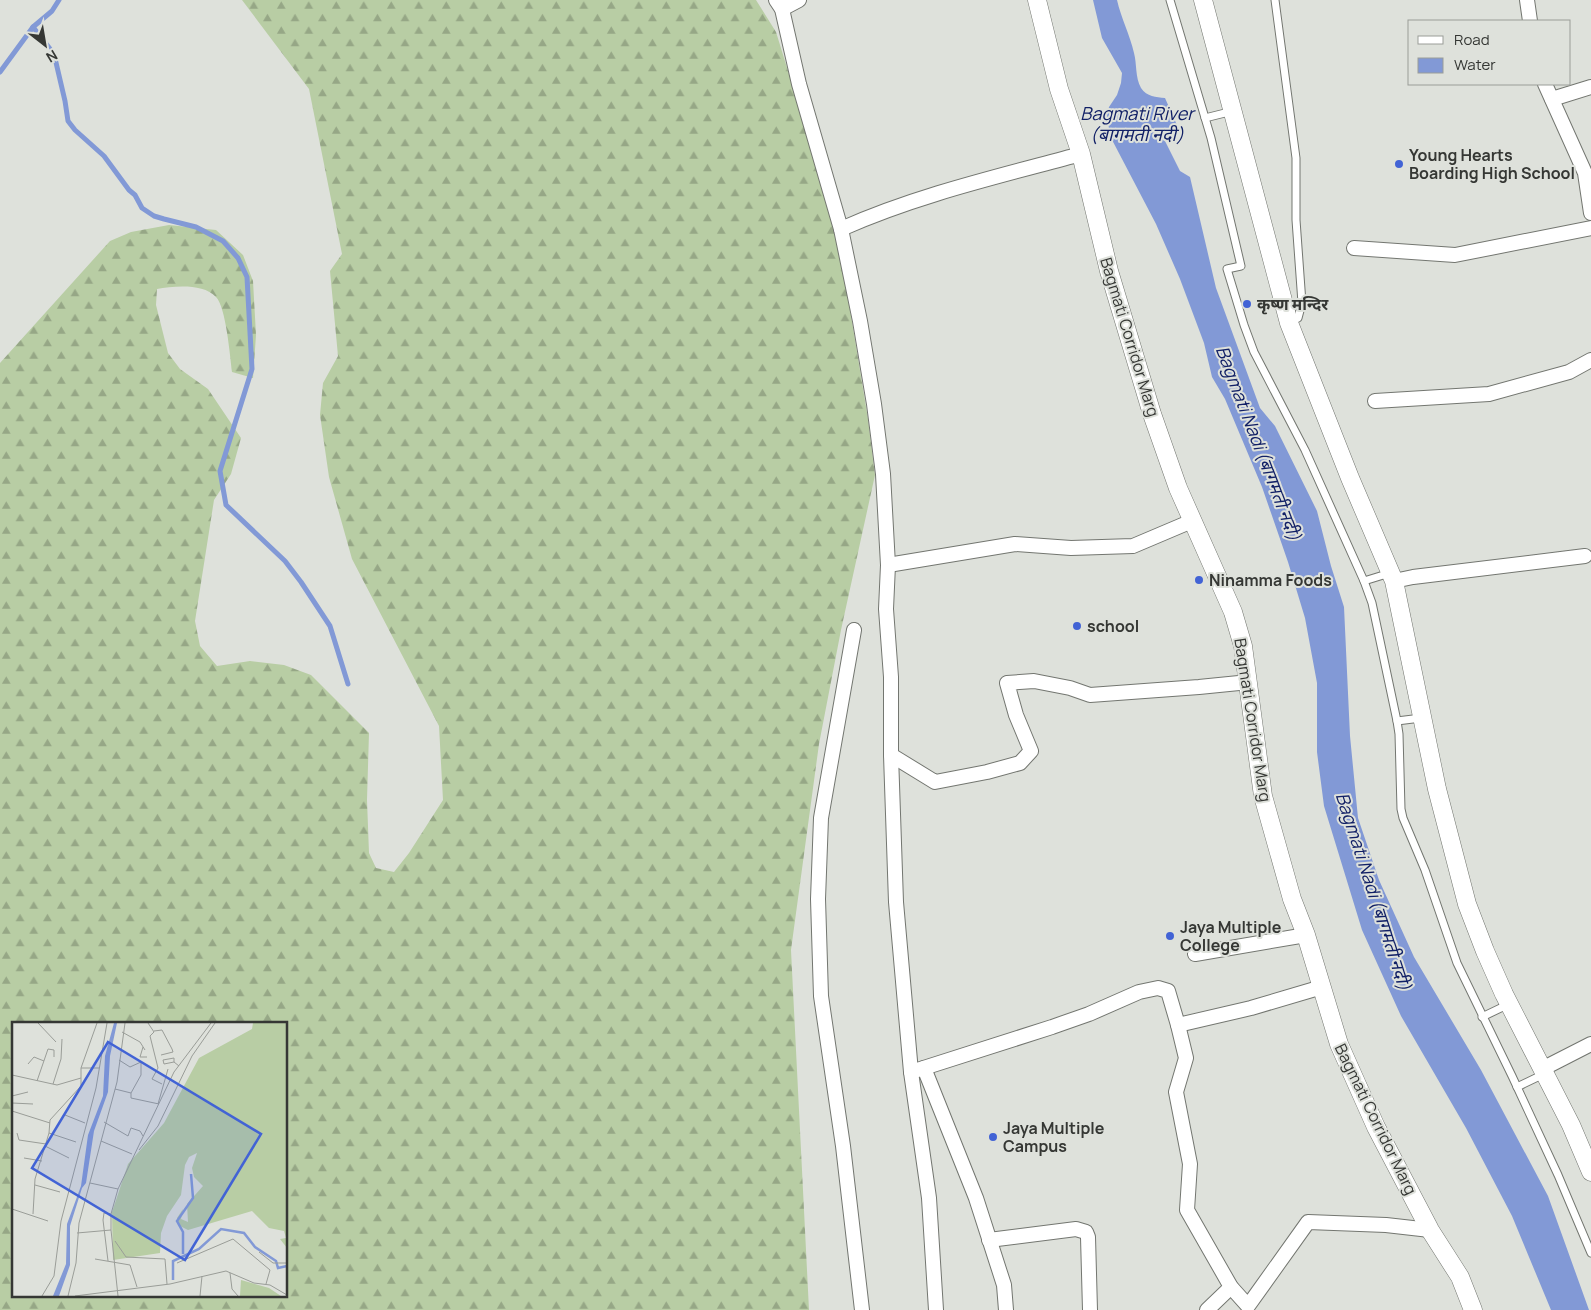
<svg xmlns="http://www.w3.org/2000/svg" width="1591" height="1310" viewBox="0 0 1591 1310" font-family="Manrope,'Noto Sans Devanagari',sans-serif">
  <style>
    .forest { fill: url(#forest-firs); fill-rule: evenodd }
    .water { fill: #8299d6 }
    .lines { fill: none; stroke-linecap: round; stroke-linejoin: round }
    .stream { stroke: #8299d6; stroke-width: 5 }
    .service-casing { stroke: #737670; stroke-width: 9 }
    .minor-casing { stroke: #737670; stroke-width: 16 }
    .tertiary-casing { stroke: #737670; stroke-width: 19 }
    .service { stroke: #fff; stroke-width: 7 }
    .minor { stroke: #fff; stroke-width: 14 }
    .tertiary { stroke: #fff; stroke-width: 18 }
    .poi-dot { fill: #4263d5; stroke: #dee1db; stroke-width: 2 }
    .labels { text-anchor: middle; dominant-baseline: central; stroke-width: 4; stroke-linejoin: round; paint-order: stroke }
    .poi-label { font-size: 16px; font-weight: bold; fill: #353734; stroke: #dee1db; text-anchor: start }
    .street-label { font-size: 16px; fill: #353734; stroke: #dee1db }
    .water-label { font-size: 18px; font-style: italic; fill: #112066; stroke: #dee1db }
    .inset-river { fill: none; stroke: #8299d6; stroke-width: 2.5 }
    .inset-road { fill: none; stroke: #9a9d98; stroke-width: 1 }
    .view { fill: #4263d5; fill-opacity: 0.15; stroke: #4263d5; stroke-width: 2.5 }
    .inset-edge { fill: none; stroke: #353734; stroke-width: 2.5 }
  </style>
  <defs>
    <pattern id="forest-firs" width="22" height="20" patternUnits="userSpaceOnUse" patternTransform="scale(1.25)"><rect width="22" height="20" fill="#b8cda4"/><path d="M5 1l3.5 6h-7zM16 11l3.5 6h-7z" fill="#96a786"/></pattern>
  </defs>
  <rect width="100%" height="100%" fill="#dee1db"/>
  <path class="forest" d="M242,0h514l20,32 61,198 31,189 7,56 -34,155 -22,114 -28,206 18,360h-809v-947l110,-122 21,-9 38,-7 47,5 27,25 10,26 3,54 -3,43 -21,-6c-2,-16 -6,-65 -16,-75 -13,-14 -42,-11 -59,-8l-1,16 12,48 12,16 28,20 33,49 -10,36 -17,26 -19,121 5,25 17,20 33,-5 34,4 27,10 58,58 -2,67 2,53 7,15 18,4 15,-19 34,-53 -4,-74 -87,-167 -23,-82 -9,-62 3,-32 15,-27 -8,-85 12,-17 -33,-165zM14,1024h272v272h-272z"/>
  <path class="water" d="M1093,0h24c4,18 13,35 17,53 3,11 1,24 7,35 6,9 15,9 24,10l15,34 -17,5 17,34 10,6 26,111 44,120 15,18 42,85 14,55 13,41 6,129 8,82 21,62 35,77 67,113 67,126 41,114h-38l-39,-94 -46,-88 -65,-112 -39,-86 -38,-124 -7,-54v-69l-12,-65 -17,-56 -26,-75 -37,-88 -13,-22 -8,-34 -24,-64 -24,-55 -46,-88 -3,-21 2,-8 8,-12 4,-12 1,-10 -20,-35z"/>
  <g class="lines">
    <g class="stream">
      <path d="M33,27l21,27 11,47 3,20 7,9 29,26 25,34 6,5 7,13 12,8 10,3 32,8 27,14 15,17 9,19 5,92 -32,102 6,34 59,56 16,21 29,44 18,58"/>
      <path d="M0,72l33,-45 19,-16 7,-11"/>
    </g>
    <defs>
      <g id="service">
        <path d="M1170,0l41,138 30,128 -14,3 17,56 10,27 51,98 59,131 8,22 25,118 2,13 2,75 2,9 22,52 32,93 55,113 46,99 33,78"/>
        <path d="M1275,0l21,158v62l6,83 -4,15 -8,4"/>
        <path d="M1205,118l28,-7"/>
        <path d="M1364,581l26,-8"/>
        <path d="M1397,721l24,-3"/>
        <path d="M1482,1017l27,-13"/>
        <path d="M1517,1087l27,-13"/>
      </g>
      <g id="minor">
        <path d="M776,0l6,9 17,75 42,145 19,92 14,83 9,70 5,91 -2,44 5,68v78l5,147 15,170 18,126 7,112"/>
        <path d="M1527,0l3,21"/>
        <path d="M782,9l17,-9"/>
        <path d="M1545,84l40,89 6,40"/>
        <path d="M1552,99l39,-12"/>
        <path d="M841,229c76,-34 159,-53 240,-75"/>
        <path d="M1354,248l101,7 136,-27"/>
        <path d="M1375,401l114,-7 80,-22 22,-12"/>
        <path d="M888,565l127,-21 56,4 62,-2 59,-25"/>
        <path d="M1394,581l19,-4 172,-21"/>
        <path d="M854,630l-33,188 -3,81 3,97 22,150 19,164"/>
        <path d="M891,755l44,27 52,-10 33,-9 11,-12 -15,-36 -9,-32 27,-2 36,7 20,7 109,-8 50,-5"/>
        <path d="M1195,954l111,-19"/>
        <path d="M1178,1025l8,33 -10,34 14,72 -3,46 44,77 17,19 60,-84 78,3 44,5"/>
        <path d="M924,1068l52,130 28,87 2,25"/>
        <path d="M1542,1069l49,-25"/>
        <path d="M911,1072l141,-45 37,-13 50,-22 19,-4 10,3 10,34 73,-17 71,-21"/>
        <path d="M989,1240l87,-11 10,3 2,5 2,73"/>
        <path d="M1207,1310l24,-23"/>
      </g>
      <g id="tertiary">
        <path d="M1037,0l22,89 22,65 28,117 43,143 26,74 55,124 10,34 20,150 29,103 14,36 33,109 37,83 54,103 30,47 13,33"/>
        <path d="M1203,0l86,323 61,155 44,103 43,208 30,115 18,47 19,43 67,131 20,47"/>
      </g>
    </defs>
    <use href="#service" class="service-casing"/>
    <use href="#minor" class="minor-casing"/>
    <use href="#tertiary" class="tertiary-casing"/>
    <use href="#service" class="service"/>
    <use href="#minor" class="minor"/>
    <use href="#tertiary" class="tertiary"/>
  </g>
  <g class="poi-dot">
    <circle cx="1399" cy="164" r="5"/>
    <circle cx="1247" cy="304" r="5"/>
    <circle cx="1199" cy="580" r="5"/>
    <circle cx="1077" cy="626" r="5"/>
    <circle cx="1170" cy="936" r="5"/>
    <circle cx="993" cy="1137" r="5"/>
  </g>
  <g class="labels">
    <g class="poi-label">
      <text x="1409" y="155">Young Hearts<tspan x="1409" dy="18">Boarding High School</tspan></text>
      <text x="1257" y="304">कृष्ण मन्दिर</text>
      <text x="1209" y="580">Ninamma Foods</text>
      <text x="1087" y="626">school</text>
      <text x="1180" y="927">Jaya Multiple<tspan x="1180" dy="18">College</tspan></text>
      <text x="1003" y="1128">Jaya Multiple<tspan x="1003" dy="18">Campus</tspan></text>
    </g>
    <g class="street-label">
      <text transform="translate(1130 337) rotate(73)">Bagmati Corridor Marg</text>
      <text transform="translate(1253 720) rotate(81)">Bagmati Corridor Marg</text>
      <text transform="translate(1376 1119) rotate(64)">Bagmati Corridor Marg</text>
    </g>
    <g class="water-label">
      <text x="1137" y="113">Bagmati River<tspan x="1137" dy="21">(बागमती नदी)</tspan></text>
      <text transform="translate(1259 443) rotate(69)">Bagmati Nadi (बागमती नदी)</text>
      <text transform="translate(1374 891) rotate(72)">Bagmati Nadi (बागमती नदी)</text>
    </g>
  </g>
  <g transform="translate(12 1022)">
    <rect width="275" height="275" fill="#dee1db"/>
    <path d="M241,1h34v225l-7,-9 6,-1 -2,-7 -15,-3 -17,-17 -64,19 -10,-5 -1,-7 6,-9 -2,10 7,3 -1,-18 16,-18 -9,-9 -2,-9 5,-15 -8,4 -4,8 -4,30 -14,21 -6,17 -1,20 -47,7 -1,-48 16,-48 36,-41 35,-65 53,-29z" fill="#b8cda4"/>
    <path d="M229,258l28,8 12,8h-41z" fill="#b8cda4"/>
    <path d="M102,1h3l-7,33 -2,36 -14,39 -8,52 -4,5 -12,38v39l-11,31h-6l13,-32 1,-40 14,-38 7,-51 15,-39 2,-40z" fill="#8299d6"/>
    <path class="inset-river" d="M171,232v-22l-6,-11 16,-23 -2,-24M161,258v-19l26,-12 22,-20 23,4 11,14 21,14 2,7 9,-2"/>
    <path class="inset-road" d="M26,1l18,19M136,1l6,9 -4,4 8,32 -6,11 10,5M142,9l8,-1 10,19 1,3 -12,3M110,10l18,10 5,8M131,25l-3,10h7M107,38l11,7 11,-5v13l-10,18M162,40v-4l-11,2 1,4 10,-2 5,4M16,42l6,-7 10,4M69,46l16,-45M0,53l45,10 24,-7v-10h18M25,59l11,-32 6,1v7M41,62l8,-25 1,-20M103,67l16,4v5l28,6M0,74l16,-4M0,81l21,1M146,82l10,-35M0,89l38,12M53,93l20,8M92,100l24,14 3,-8 9,3 3,5M5,111l2,7 27,4M37,111l27,9M89,119l31,13M33,124l24,12M127,128l19,-24 34,-70 23,-33M12,136l18,3M78,161l28,6M23,163l25,7M0,187l36,12M21,192l2,-35 14,-46 1,-13 31,-34v-8M65,211l34,-3M103,219l11,16 39,2 2,25M247,230l14,11h14M83,237l35,6 7,22M96,239l-5,-41 1,-7 7,1M165,241l56,-24 37,31 -4,14M218,251l2,16 6,7M30,274l12,-20 7,-55 35,-133 11,-65M56,274l8,-33 3,-40 38,-141 8,-59M63,274l95,-12 56,-13 28,12 16,2 17,10M106,274l-7,-66v-16l7,-25 56,-117 37,-49M188,274l2,-20"/>
    <path class="view" d="M96,20l153,92 -76,126 -153,-92z"/>
    <rect width="275" height="275" class="inset-edge"/>
  </g>
  <rect x="1408" y="20" width="162" height="65" fill="#dee1db" stroke="#9a9d98"/>
  <rect x="1418" y="36" width="25" height="8" fill="#ffffff" stroke="#9a9d98"/>
  <text x="1454" y="45" font-size="15" fill="#353734">Road</text>
  <rect x="1418" y="58" width="25" height="15" fill="#8299d6" stroke="#9a9d98"/>
  <text x="1454" y="70" font-size="15" fill="#353734">Water</text>
  <g transform="translate(45 45) rotate(149)" stroke="#dee1db" stroke-width="4" paint-order="stroke">
  <path d="M0-4L9 19L0 12L-9 19Z" fill="#353734"/>
  <text y="-8" font-size="14" font-weight="bold" text-anchor="middle" fill="#353734">N</text>
  </g>
</svg>
